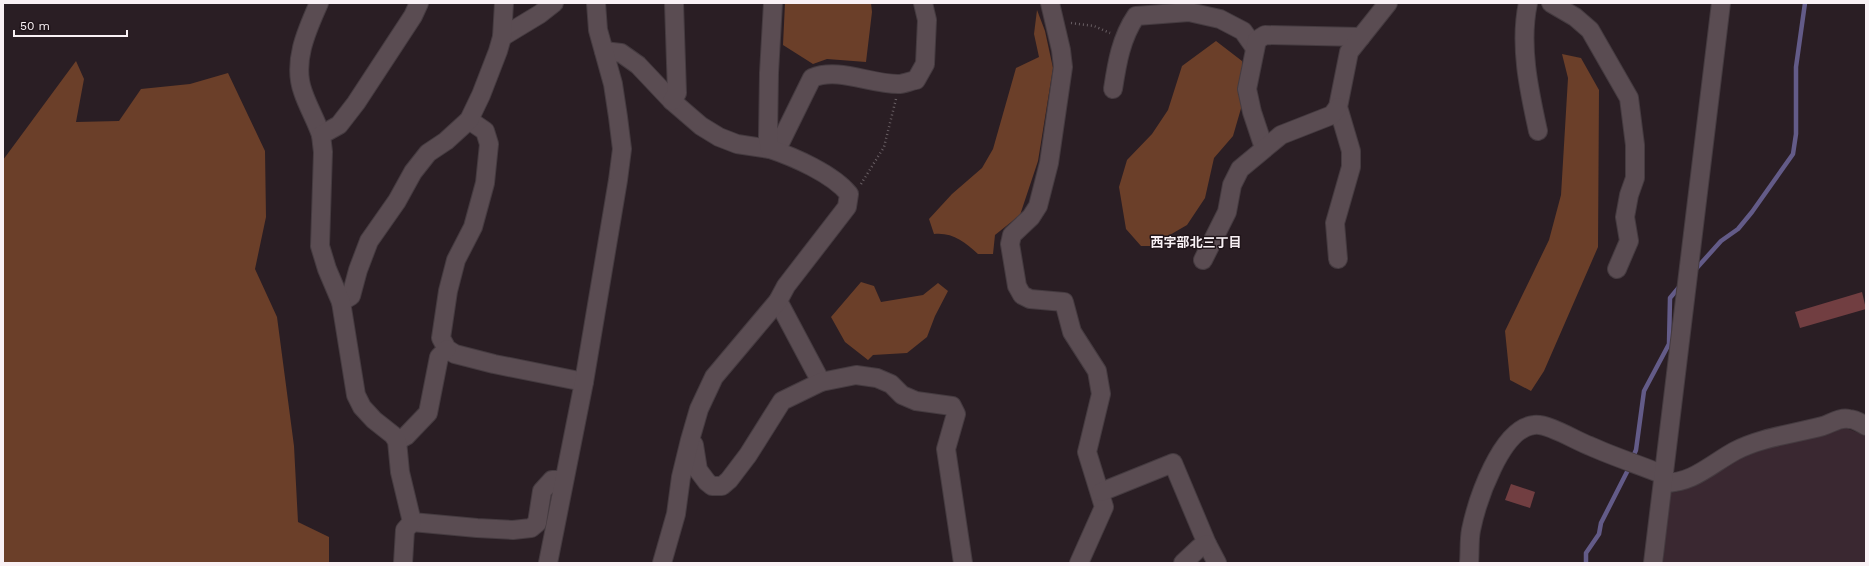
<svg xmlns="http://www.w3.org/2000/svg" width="1869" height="566" viewBox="0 0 1869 566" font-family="'Work Sans','Noto Sans JP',sans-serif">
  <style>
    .built { fill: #3a2831 }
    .forest { fill: #6b3f29 }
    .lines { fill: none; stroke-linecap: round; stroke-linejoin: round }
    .stream { stroke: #635b88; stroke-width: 4.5 }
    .building { fill: #713e41 }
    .minor-casing { stroke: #453b40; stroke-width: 20 }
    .path { stroke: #695f64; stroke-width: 2.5; stroke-dasharray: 1 3; stroke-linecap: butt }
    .minor { stroke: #5a4c52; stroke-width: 18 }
    .labels { text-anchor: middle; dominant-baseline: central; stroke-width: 3; stroke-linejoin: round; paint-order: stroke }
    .neighbourhood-label { font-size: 13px; font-weight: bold; fill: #f9f1f5; stroke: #20151a }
  </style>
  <rect width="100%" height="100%" fill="#2a1e24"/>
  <path class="built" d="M1846,428l20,8v127h-203l5,-69 13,-3 50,-30 41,-14z"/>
  <g class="forest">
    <path d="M785,3h86l1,9 -6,50 -39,-3 -14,5 -30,-19z"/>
    <path d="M1037,10l8,21 8,37 -15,93 -18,54 -25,20 -2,19h-15c-13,-12 -26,-22 -44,-20l-5,-15 23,-25 30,-26 11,-19 23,-81 23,-11 -5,-23z"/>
    <path d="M1216,41l26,20v44l-9,31 -19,22 -9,40 -18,27 -19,11 -3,10h-24l-15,-17 -7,-42 8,-27 25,-26 16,-24 14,-44z"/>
    <path d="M1562,54l19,4 18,32 -1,157 -54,124 -13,20 -21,-11 -5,-49 44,-91 12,-45 7,-117z"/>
    <path d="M76,61l8,18 -8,43 43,-1 22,-32 49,-5 38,-11 37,78 1,66 -11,52 22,48 17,129 4,76 31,15v26h-326v-403z"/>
    <path d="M861,282l13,4 7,16 42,-7 15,-12 10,8 -13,25 -8,21 -20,16 -34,2 -5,5 -23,-18 -14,-25z"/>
  </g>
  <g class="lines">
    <g class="stream">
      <path d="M1695,270l26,-29 17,-12 14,-17 41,-58 3,-20v-67l9,-64"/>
      <path d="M1632,459l4,-9 8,-59 25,-47 1,-46 10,-12"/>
      <path d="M1586,563v-10l13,-19 2,-11 29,-57"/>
    </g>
  </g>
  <g class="building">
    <path d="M1862,292l4,17 -66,19 -5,-16z"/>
    <path d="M1511,484l24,8 -5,16 -25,-8z"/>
  </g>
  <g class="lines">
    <defs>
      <g id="minor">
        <path d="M319,3c-12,27 -27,59 -16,89 5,15 13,28 18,43"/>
        <path d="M1050,3l11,47 2,17 -14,96 -11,43 -7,11 -19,18 -2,9 7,42 5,9 8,4 34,3 8,30 25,39 4,23 -14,58 17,55 -25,56"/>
        <path d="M1528,3c-9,42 1,87 10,128"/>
        <path d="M1551,3l24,14 15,13 39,68 6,47v33l-6,17 -4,22 4,24 -12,28"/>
        <path d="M502,37l38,-23 14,-11"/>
        <path d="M604,51l17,2 17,12 34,36 29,25 18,11 18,7 33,5 11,-8 31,-63c26,-11 58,6 86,6 6,0 12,-3 18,-4l9,-16 2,-44 -4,-17"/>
        <path d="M1113,89c4,-26 8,-51 23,-73l53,-4 31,7 23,12 12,17"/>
        <path d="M672,101l5,-8 -3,-90"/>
        <path d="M469,120l16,11 4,13 -4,39 -12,44 -17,33 -8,31 -7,47 6,11 8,5 39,10 90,18"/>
        <path d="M1264,148l-12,-36 -5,-23 10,-49 8,-5 96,2"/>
        <path d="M1338,259l-3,-36 16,-56v-16l-13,-44 11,-55 39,-49"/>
        <path d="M1203,260l24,-48 5,-27 8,-16 41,-34 51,-20 6,-8"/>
        <path d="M778,301l43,81"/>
        <path d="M341,302l10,-6 7,-26 11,-29 28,-40 16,-29 15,-19 18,-12 23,-21 12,-25 17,-44 4,-14 2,-34"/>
        <path d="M397,441l9,-5 22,-23 11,-56 8,-8"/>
        <path d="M691,441l3,4 4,25 9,12 5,4h10l7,-6 19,-25 34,-54 39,-19 35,-7 21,3 14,6 11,11 14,6 36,5 4,8 -10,35 17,114"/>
        <path d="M1663,483c29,1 48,-19 72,-32 27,-14 59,-17 88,-25 9,-3 17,-9 26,-7 6,0 12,4 17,7"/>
        <path d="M1101,492l72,-29 34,81 10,19"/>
        <path d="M412,522l65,6 36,2 18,-2 6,-5 5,-32 10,-11h12"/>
        <path d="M403,563l2,-33 7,-8 -12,-50 -3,-31 -4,-6 -19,-15 -12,-13 -6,-12 -15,-93 -14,-33 -7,-23 3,-94 -2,-17 18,-10 17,-22 57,-87 6,-13"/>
        <path d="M548,563l36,-181 34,-202 4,-31 -4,-32 -5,-33 -15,-54 -2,-27"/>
        <path d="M662,563l14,-49 5,-37 9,-37 9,-31 15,-32 64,-76 8,-15 61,-79 2,-13c-16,-20 -55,-37 -79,-45l-2,-12 1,-64 4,-70"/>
        <path d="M1183,563l16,-15 8,-4"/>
        <path d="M1469,563c1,-11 0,-23 2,-33 6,-29 30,-102 63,-105 14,-2 42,16 56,21 24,11 50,19 74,29"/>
        <path d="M1653,563l68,-560"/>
      </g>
    </defs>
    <use href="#minor" class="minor-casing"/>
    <g class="path">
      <path d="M1071,23l23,3 16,7"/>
      <path d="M861,184l23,-37 12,-48"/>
    </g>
    <use href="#minor" class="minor"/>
  </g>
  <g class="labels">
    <g class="neighbourhood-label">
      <text x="1196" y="242">西宇部北三丁目</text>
    </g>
  </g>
  <rect width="1869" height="566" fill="none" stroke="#f9f1f5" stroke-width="8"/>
  <path d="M14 30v6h113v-6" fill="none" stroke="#f9f1f5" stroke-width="2"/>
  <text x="20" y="30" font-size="12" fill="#f9f1f5" stroke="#20151a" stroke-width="3" paint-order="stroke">50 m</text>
</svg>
